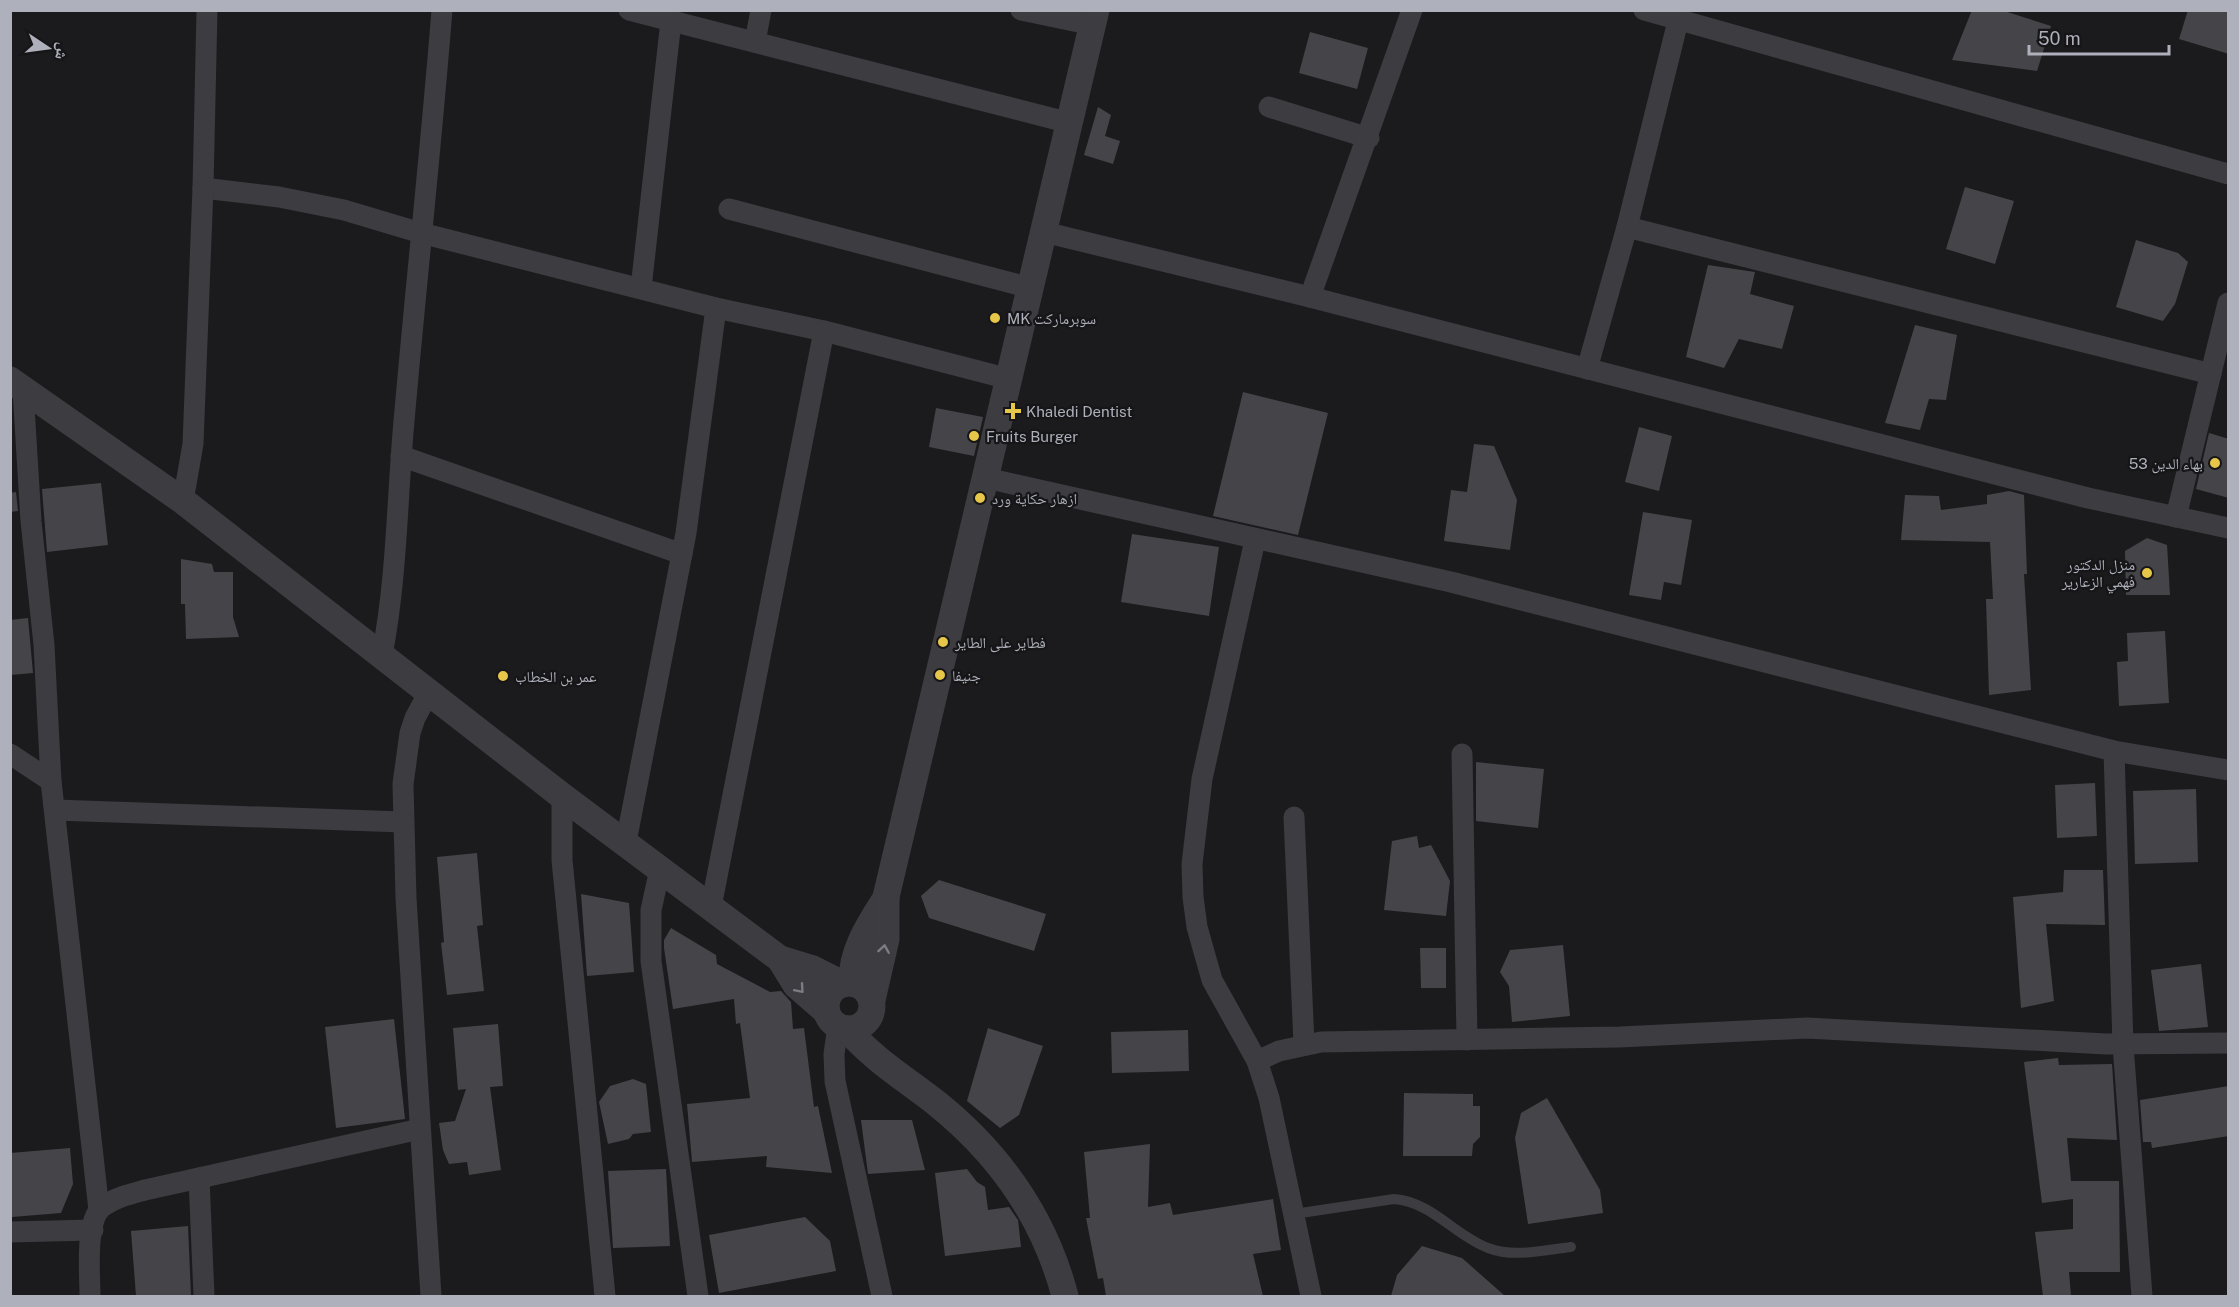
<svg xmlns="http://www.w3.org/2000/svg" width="2239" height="1307" viewBox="0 0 2239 1307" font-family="'Public Sans','Noto Naskh Arabic',sans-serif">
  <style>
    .building { fill: #454549 }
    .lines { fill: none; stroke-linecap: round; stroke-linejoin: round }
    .service { stroke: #3c3c41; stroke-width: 10 }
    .minor { stroke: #3c3c41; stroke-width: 21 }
    .tertiary { stroke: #3c3c41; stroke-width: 27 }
    .oneway { stroke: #7b7c84 }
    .poi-dot { fill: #e6c749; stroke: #161517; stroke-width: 2 }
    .labels { text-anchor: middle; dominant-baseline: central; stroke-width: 4.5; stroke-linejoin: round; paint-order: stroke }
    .poi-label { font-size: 15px; fill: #aeb0bb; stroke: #161517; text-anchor: start }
  </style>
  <rect width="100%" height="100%" fill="#1b1a1c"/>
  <g class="building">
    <path d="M1972,10h29l50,16 -14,45 -85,-11z"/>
    <path d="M2188,10h41v44l-50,-15z"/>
    <path d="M1310,32l58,16 -11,41 -58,-16z"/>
    <path d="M1098,107l13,8 -6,21 15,5 -7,23 -29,-9z"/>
    <path d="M1965,187l49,14 -19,63 -49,-15z"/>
    <path d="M2136,240l42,13 10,9 -13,42 -12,17 -47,-14z"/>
    <path d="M1708,265l47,7 -5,22 44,12 -12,43 -43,-10 -15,29 -38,-11z"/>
    <path d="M1915,325l42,10 -11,65 -17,-1 -9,31 -35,-7z"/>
    <path d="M1243,392l85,21 -30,122 -85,-19z"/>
    <path d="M936,408l47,9 -9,39 -45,-9z"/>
    <path d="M1639,427l33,9 -13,55 -34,-9z"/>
    <path d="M2209,433l20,6v59l-33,-9z"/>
    <path d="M1474,444l20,2 23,54 -7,50 -66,-9 7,-51 16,2z"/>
    <path d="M101,483l7,62 -61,7 -5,-63z"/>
    <path d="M2009,491l15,4 3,79h-3l7,116 -42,5 -3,-96h7l-3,-57 -89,-2 4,-45 34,1 2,14 46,-6v-9z"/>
    <path d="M16,492l2,19 -8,1v-19z"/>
    <path d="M1643,512l49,8 -11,65 -17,-3 -3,18 -32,-5z"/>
    <path d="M1132,534l87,13 -10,69 -88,-14z"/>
    <path d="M2147,538l20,7 3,50h-44l-1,-44z"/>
    <path d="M181,559l31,5 2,8h19v45l6,20 -53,2 -1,-35h-4z"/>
    <path d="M28,618l5,55 -23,2v-55z"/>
    <path d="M2165,631l4,72 -50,3 -2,-44 11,-1 -1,-28z"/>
    <path d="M1476,762l68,7 -6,59 -62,-7z"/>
    <path d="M2095,783l2,53 -40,2 -2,-53z"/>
    <path d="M2196,789l2,73 -63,2 -2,-73z"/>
    <path d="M1417,836l2,12 12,-3 19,36 -4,35 -62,-6 8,-69z"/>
    <path d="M477,853l6,72 -6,1 7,65 -37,4 -6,-52 3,-1 -7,-85z"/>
    <path d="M2064,870h39l2,55 -59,-1 8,77 -33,7 -8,-111 50,-5z"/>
    <path d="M939,880l107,34 -12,37 -105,-33 -8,-22z"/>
    <path d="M581,894l48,9 5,69 -47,4z"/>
    <path d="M671,928l45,27 1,9 53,28 11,-1 10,11 2,27 11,-1 10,79 4,-1 14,67 -66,-6 1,-11 -75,6 -5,-58 63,-6 -10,-75 -4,1 -2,-25 -61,10 -9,-61v-8z"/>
    <path d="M1563,945l7,71 -58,6 -3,-36 -9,-14 10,-22z"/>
    <path d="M1420,948h26v40h-25z"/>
    <path d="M2201,964l7,63 -49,4 -8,-61z"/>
    <path d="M394,1019l11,100 -69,9 -11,-101z"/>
    <path d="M498,1024l5,62 -13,1 11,83 -32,5 -2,-13 -18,2 -6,-14 -4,-27 16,-2 11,-32 -8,1 -5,-62z"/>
    <path d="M988,1028l55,18 -24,69 -19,13 -33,-27z"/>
    <path d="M1188,1030l1,41 -77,2 -1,-41z"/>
    <path d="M2058,1058l1,7 53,-1 5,76 -50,-2 4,43h48l1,91h-51l2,24h-28l-8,-64 38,-3v-30l-31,4 -18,-141z"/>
    <path d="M633,1079l13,5 5,48 -18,2 -4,5 -21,5 -9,-42 11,-16z"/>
    <path d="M2229,1086v50l-77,12 -1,-6h-8l-3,-42z"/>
    <path d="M1404,1093l69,1v12h7v31l-7,7 -1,12h-69z"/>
    <path d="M1547,1098l53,92 3,23 -75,11 -13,-86 6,-25z"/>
    <path d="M861,1120h51l13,50 -57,4z"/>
    <path d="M1150,1144l-2,63 22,-4 3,12 100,-16 8,51 -28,4 10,42h-157l-3,-18 -5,1 -12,-61h4l-6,-66z"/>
    <path d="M70,1148l3,36 -12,29 -49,4 -2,-64z"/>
    <path d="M666,1169l4,77 -57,2 -5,-77z"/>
    <path d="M967,1169l10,13 8,5 3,23 21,-3 9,13 3,27 -76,9 -10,-83z"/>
    <path d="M805,1217l25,24 6,30 -117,22 -10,-58z"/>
    <path d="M188,1226l3,70h-55l-5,-65z"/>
    <path d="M1422,1246l40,12 43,38h-114l6,-21z"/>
  </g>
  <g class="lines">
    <path class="service" d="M1294,1214l100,-15c38,3 60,36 94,49 26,10 56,2 83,-1"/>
    <g class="minor">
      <path d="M629,10l441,113"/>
      <path d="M1021,10l72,15"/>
      <path d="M1644,10l584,164"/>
      <path d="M755,42l6,-32"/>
      <path d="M1269,107l100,31"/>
      <path d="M203,188l76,9 65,13 77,23 295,75 108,23 185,48"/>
      <path d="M729,209l302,79"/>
      <path d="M1627,227l584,147"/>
      <path d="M1044,232l266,65 778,201 140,30"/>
      <path d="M641,288l30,-267"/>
      <path d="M1310,297l102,-287"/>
      <path d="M1587,369l40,-142 51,-206"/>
      <path d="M23,390l8,131 13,124 7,136 48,429"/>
      <path d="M401,456l281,98"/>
      <path d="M986,478l465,104 663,169 114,19"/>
      <path d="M183,501l10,-57 10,-256 4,-178"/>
      <path d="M2176,517l52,-214"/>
      <path d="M1255,540l-53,239 -10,85 1,33 4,30 15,53 45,81 12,37 42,198"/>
      <path d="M382,655c15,-77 15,-156 22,-234 12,-137 27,-273 38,-411"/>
      <path d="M429,692l-14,26 -5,15 -7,51 3,114 25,398"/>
      <path d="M2114,751l9,294 19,251"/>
      <path d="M10,754l41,27"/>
      <path d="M1462,754l5,286"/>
      <path d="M562,796v64l43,436"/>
      <path d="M55,810l348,12"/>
      <path d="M1294,817l10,227"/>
      <path d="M626,842l60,-309 30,-225"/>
      <path d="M660,869l-9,41v51l47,335"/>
      <path d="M711,907l113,-576"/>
      <path d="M838,1026l-4,28 1,27 47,215"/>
      <path d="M1257,1061l22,-10 42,-9 299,-5 187,-9 299,16 122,-1"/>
      <path d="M199,1178l5,118"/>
      <path d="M10,1232l83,-2"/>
      <path d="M90,1296c0,-20 -5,-73 11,-88 12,-10 29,-14 44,-18l275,-61"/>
    </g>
    <g class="tertiary">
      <path d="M10,380l173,121 379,295 218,163 33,10 30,15"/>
      <path d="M780,959l16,26 31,27"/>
      <path d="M852,983c-1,-32 18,-60 34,-85"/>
      <circle cx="849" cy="1006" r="23"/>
      <path d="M872,1000l14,-61v-42l210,-887"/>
      <path d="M847,1029c26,30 57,49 88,73 64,51 109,114 130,194"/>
    </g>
  </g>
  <defs><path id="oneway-chevron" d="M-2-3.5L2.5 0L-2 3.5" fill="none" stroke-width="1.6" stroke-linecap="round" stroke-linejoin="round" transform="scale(1.5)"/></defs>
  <g class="oneway">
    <use href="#oneway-chevron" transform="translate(884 949) rotate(-81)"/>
    <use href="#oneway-chevron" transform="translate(800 989) rotate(49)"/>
  </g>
  <g class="poi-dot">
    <circle cx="995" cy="318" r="6"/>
    <path d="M1010 402h6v6h6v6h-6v6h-6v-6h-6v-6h6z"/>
    <circle cx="974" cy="436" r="6"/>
    <circle cx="2215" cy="463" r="6"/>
    <circle cx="980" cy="498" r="6"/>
    <circle cx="2147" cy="573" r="6"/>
    <circle cx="943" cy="642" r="6"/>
    <circle cx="940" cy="675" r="6"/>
    <circle cx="503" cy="676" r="6"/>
  </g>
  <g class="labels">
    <g class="poi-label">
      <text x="1007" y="318">MK سوبرماركت</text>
      <text x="1026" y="411">Khaledi Dentist</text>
      <text x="986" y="436">Fruits Burger</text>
      <text x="2203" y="463" text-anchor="end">بهاء الدين 53</text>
      <text x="992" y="498">ازهار حكاية ورد</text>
      <text x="2135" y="564" text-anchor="end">منزل الدكتور<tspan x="2135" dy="17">فهمي الزعارير</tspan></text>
      <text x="955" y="642">فطاير على الطاير</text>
      <text x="952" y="675">جنيفا</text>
      <text x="515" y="676">عمر بن الخطاب</text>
    </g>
  </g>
  <rect width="2239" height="1307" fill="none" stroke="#aeb0bb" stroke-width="24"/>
  <g transform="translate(48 48) rotate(103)" stroke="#161517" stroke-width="4.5" paint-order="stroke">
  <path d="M0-4.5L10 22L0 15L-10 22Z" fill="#aeb0bb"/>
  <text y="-9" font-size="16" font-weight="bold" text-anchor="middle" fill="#aeb0bb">ش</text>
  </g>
  <path d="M2029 45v9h140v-9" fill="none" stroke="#aeb0bb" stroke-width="3"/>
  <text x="2038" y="45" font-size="18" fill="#aeb0bb" stroke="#161517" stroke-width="4.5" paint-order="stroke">50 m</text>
</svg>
